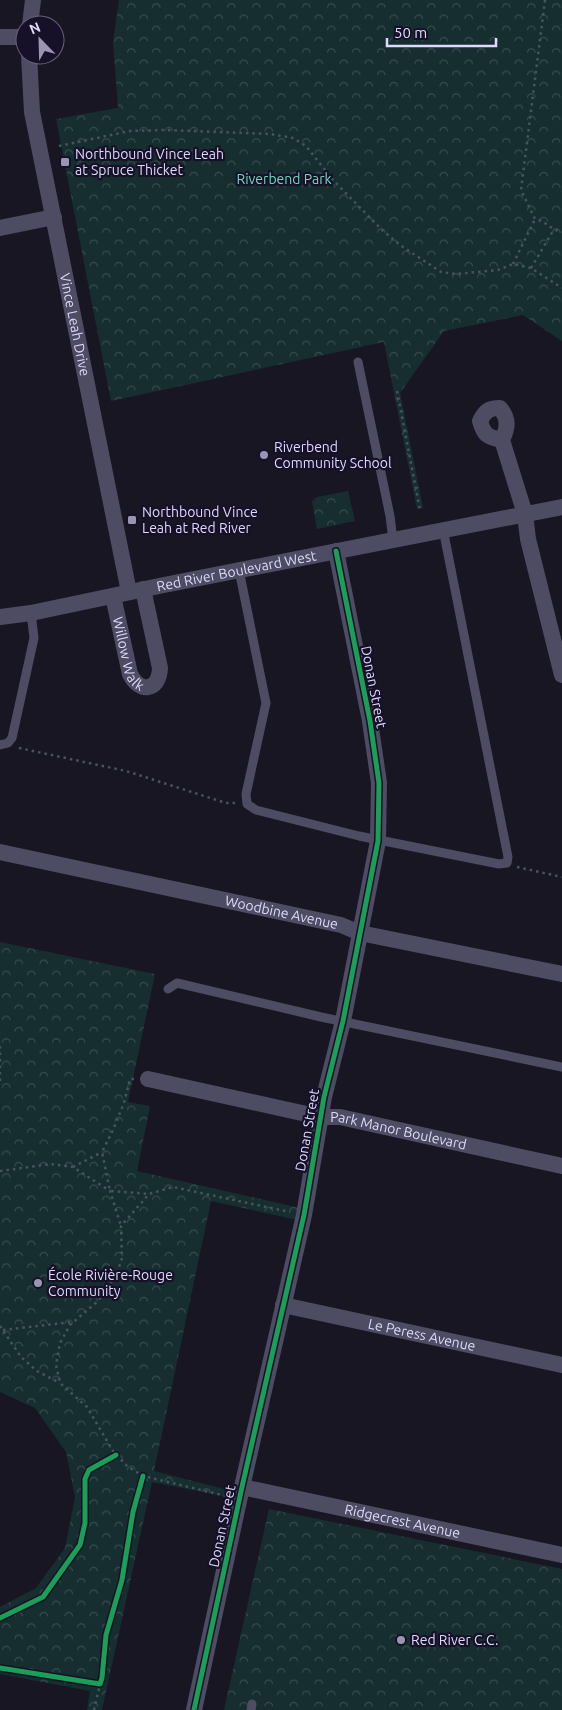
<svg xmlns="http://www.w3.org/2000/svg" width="562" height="1710" viewBox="0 0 562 1710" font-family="Ubuntu,sans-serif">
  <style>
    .park { fill: url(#park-crowns) }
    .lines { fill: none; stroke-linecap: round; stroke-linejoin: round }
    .path { stroke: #485361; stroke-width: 2.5; stroke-dasharray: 2.5 4; stroke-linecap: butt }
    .service { stroke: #4e4c63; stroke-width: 9 }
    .minor { stroke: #4e4c63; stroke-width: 16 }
    .cycleway-casing { stroke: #161128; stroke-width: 8 }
    .cycleway { stroke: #1a9f57; stroke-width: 5 }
    .poi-dot { fill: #9a95b1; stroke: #161128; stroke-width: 2 }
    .labels { text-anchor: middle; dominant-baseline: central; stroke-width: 4.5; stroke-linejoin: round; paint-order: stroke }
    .poi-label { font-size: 14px; fill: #dfdafd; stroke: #161128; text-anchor: start }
    .park-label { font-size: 14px; fill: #69dbc0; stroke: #161128 }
    .street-label { font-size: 14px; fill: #dfdafd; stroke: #161128 }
  </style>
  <defs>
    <pattern id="park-crowns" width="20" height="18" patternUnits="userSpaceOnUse" patternTransform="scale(1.25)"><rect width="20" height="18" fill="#162e2f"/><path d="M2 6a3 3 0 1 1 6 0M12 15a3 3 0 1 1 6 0" fill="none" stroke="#374c4e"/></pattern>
  </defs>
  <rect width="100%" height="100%" fill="#191623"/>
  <g class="park">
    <path d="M119,0h443v341l-39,-26 -79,16 -44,62 23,115 -6,1 -33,-167 -273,59 -55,-282 62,-11 -5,-66z"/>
    <path d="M348,491l7,30 -38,8 -5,-28 5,-4z"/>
    <path d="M0,942l155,32 -27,128 22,4 -13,65 163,37 -2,12 -87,-19 -57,270 86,22 -1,6 -87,-17 -50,228h-15l3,-19 -90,-17v-67l36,-19 29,-40 10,-51 -9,-45 -31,-44 -35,-16z"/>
    <path d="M269,1509l293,60v141h-338z"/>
  </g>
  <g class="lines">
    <g class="path">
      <path d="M545,0l-24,190 14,29c11,2 16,11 27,13"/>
      <path d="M59,146l71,-15 35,-1 105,4 23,4 13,8 27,34 49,50 18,15 41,27 15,2 42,-4 15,-6 18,4 31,20"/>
      <path d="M513,264l22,-45"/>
      <path d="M531,268l22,-37"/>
      <path d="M397,391l23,119"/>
      <path d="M19,748l107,23 100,32h10"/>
      <path d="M517,867l45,10"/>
      <path d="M0,1046v35"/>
      <path d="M134,1079h-4l-6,24 -11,27 -11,22 8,39 39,3"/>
      <path d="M73,1167l29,-15"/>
      <path d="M0,1171l51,-7 22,3 37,24 11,35"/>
      <path d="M0,1326l21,31 16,14 23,12"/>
      <path d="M3,1330l70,-8"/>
      <path d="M226,1496l-83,-20 -16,-10 -14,-15 -26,-44 -27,-24 -4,-18 4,-22 10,-18 28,-24 18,-25 6,-18 -1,-32 28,-32 24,-7 117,25"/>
      <path d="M94,1710l6,-26"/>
    </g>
    <g class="service">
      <path d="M358,362l32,154 3,24"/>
      <path d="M239,570l27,133 -20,91 1,10 9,6 103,26 140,28 8,-1 1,-6 -65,-328"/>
      <path d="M0,745l8,-2 4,-5 22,-100 -3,-25"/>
      <path d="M168,989l9,-6 144,34 241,50"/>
      <path d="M251,1710l1,-6"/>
    </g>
    <g class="minor">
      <path d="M30,25l3,-25"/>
      <path d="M0,37h25"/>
      <path id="s1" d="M29,55l3,57 97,480"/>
      <path d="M0,228l54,-11"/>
      <path d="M502,440c6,-12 7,-21 -2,-32 -11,0 -15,3 -20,13 4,14 7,16 22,19l23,74 3,25 34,136"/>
      <path id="s2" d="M113,596l17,78c9,19 29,18 30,-6l-17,-79"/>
      <path id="s3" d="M0,617l31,-4 133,-28 398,-78"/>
      <path id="s4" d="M0,852l341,73 19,8 202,41"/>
      <path id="s5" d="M148,1079l172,38h20l222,49"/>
      <path id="s6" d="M283,1305l279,60"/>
      <path id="s7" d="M242,1487l320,68"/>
      <path d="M194,1710l48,-223 62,-272 20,-118 19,-76 35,-180 1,-58 -9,-62 -34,-170"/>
    </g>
    <defs>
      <g id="cycleway">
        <path d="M0,1618l43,-21 37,-52 5,-22v-44l4,-9 27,-15"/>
        <path d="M0,1668l100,16 2,-6 4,-43 16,-55 11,-68 10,-36"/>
        <path d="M194,1710l48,-223 62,-272 20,-118 19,-76 35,-180 1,-58 -9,-62 -34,-170"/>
      </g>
    </defs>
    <use href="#cycleway" class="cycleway-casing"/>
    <use href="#cycleway" class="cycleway"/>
  </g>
  <g class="poi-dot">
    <rect x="60" y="157" width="10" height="10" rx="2.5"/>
    <circle cx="264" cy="455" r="5"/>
    <rect x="127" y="515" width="10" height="10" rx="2.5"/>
    <circle cx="38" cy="1283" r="5"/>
    <circle cx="401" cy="1640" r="5"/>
  </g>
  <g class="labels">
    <g class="poi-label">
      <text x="75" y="154">Northbound Vince Leah<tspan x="75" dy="16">at Spruce Thicket</tspan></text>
      <text x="274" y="447">Riverbend<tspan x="274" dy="16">Community School</tspan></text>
      <text x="142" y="512">Northbound Vince<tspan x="142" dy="16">Leah at Red River</tspan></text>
      <text x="48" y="1275">École Rivière-Rouge<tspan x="48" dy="16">Community</tspan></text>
      <text x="411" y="1640">Red River C.C.</text>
    </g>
    <g class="park-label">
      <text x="284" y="179">Riverbend Park</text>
    </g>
    <g class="street-label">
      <text stroke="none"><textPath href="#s1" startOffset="274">Vince Leah Drive</textPath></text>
      <text stroke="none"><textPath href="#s3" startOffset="241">Red River Boulevard West</textPath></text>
      <text stroke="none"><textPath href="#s2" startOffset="60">Willow Walk</textPath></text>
      <text transform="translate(374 687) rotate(79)">Donan Street</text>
      <text stroke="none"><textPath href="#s4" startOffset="288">Woodbine Avenue</textPath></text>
      <text transform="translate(307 1130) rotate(-80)">Donan Street</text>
      <text stroke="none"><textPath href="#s5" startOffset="256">Park Manor Boulevard</textPath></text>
      <text stroke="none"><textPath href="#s6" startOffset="142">Le Peress Avenue</textPath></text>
      <text stroke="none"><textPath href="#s7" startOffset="164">Ridgecrest Avenue</textPath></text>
      <text transform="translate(222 1526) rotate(-78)">Donan Street</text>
    </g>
  </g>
  <g transform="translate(40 40) rotate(337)"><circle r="24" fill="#161128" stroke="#66617d"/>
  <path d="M0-4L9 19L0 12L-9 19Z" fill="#9a95b1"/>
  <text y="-8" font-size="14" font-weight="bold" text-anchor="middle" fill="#dfdafd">N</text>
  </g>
  <path d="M387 38v8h109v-8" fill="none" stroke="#dfdafd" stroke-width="2.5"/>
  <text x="394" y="38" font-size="15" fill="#dfdafd" stroke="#161128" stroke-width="4" paint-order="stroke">50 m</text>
</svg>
